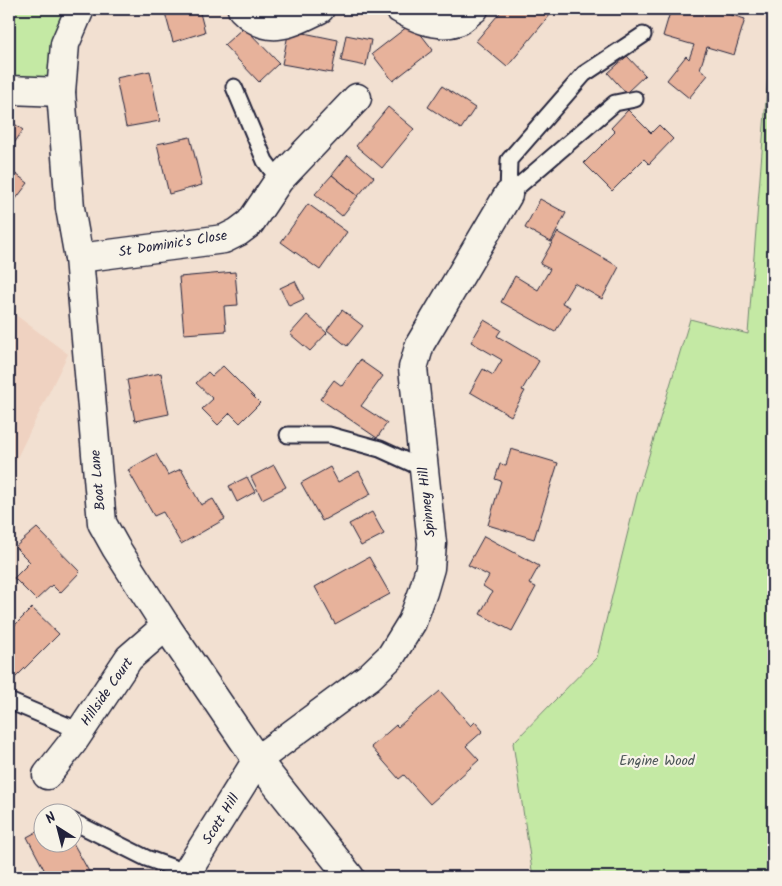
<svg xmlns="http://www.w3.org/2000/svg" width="782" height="886" viewBox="0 0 782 886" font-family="Kalam,sans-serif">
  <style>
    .built { fill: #efd2c1 }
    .green { fill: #c4e9a4; stroke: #738670 }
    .building { fill: #e7b29b; stroke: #22223b }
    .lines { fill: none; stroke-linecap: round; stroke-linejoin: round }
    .service-casing { stroke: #22223b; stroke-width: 19 }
    .minor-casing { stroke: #22223b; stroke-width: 31 }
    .tertiary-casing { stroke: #22223b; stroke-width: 31 }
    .service { stroke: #f7f3e8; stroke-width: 15 }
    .minor { stroke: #f7f3e8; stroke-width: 28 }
    .tertiary { stroke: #f7f3e8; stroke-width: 28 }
    .labels { text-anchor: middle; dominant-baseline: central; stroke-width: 4.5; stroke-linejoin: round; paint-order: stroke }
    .street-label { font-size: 14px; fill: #22223b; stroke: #f7f3e8 }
    .park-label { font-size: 14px; fill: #4a5455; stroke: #f7f3e8 }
  </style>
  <rect width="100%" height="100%" fill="#f2e0d1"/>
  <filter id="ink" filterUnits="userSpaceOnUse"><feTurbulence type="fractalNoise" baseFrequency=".02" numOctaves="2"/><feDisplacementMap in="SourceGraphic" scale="10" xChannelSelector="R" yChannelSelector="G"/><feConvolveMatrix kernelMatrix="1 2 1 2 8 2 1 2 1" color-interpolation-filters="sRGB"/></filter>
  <g filter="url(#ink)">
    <path class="built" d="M9,310l59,44 -59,120z"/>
    <g class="green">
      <path d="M9,9h70l-18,83 -52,-2z"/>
      <path d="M773,9v868h-240l-20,-134 84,-86 40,-162 53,-176 58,15z"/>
    </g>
    <g class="building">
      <path d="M164,9h35l6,23 -32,10z"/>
      <path d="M503,9h52l-48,58 -31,-26z"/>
      <path d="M671,9h49l-1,2 26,8 -11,36 -27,-8 -7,22 8,6 -19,23 -22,-18 19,-24 3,3 5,-14 -31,-9z"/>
      <path d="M412,23l21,27 -40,31 -21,-27z"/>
      <path d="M244,27l35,36 -20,19 -35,-37z"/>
      <path d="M289,30l49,10 -6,33 -50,-9z"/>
      <path d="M346,35l25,5 -5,26 -25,-5z"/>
      <path d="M627,56l18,19 -19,18 -18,-20z"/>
      <path d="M150,71l10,50 -34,6 -10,-49z"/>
      <path d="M442,86l33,22 -14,21 -33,-22z"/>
      <path d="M388,107l26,22 -32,39 -26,-22z"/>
      <path d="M628,110l23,23 8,-8 14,14 -24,25 -5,-5 -32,32 -28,-28 31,-31 -4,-4z"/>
      <path d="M9,120l14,10 -14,21z"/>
      <path d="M190,137l12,48 -33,9 -12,-50z"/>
      <path d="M348,155l26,22 -16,19 -26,-21z"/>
      <path d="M9,169l19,14 -19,25z"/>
      <path d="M332,175l26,21 -16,20 -27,-22z"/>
      <path d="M540,199l26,14 -15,29 -26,-14z"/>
      <path d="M308,204l39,28 -27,38 -39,-28z"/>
      <path d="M558,232l61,35 -17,32 -28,-16 -12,20 8,4 -15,25 -54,-30 14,-26 23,14 12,-21 -10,-5z"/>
      <path d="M235,272l3,33 -14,1 2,25 -42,3 -5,-57z"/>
      <path d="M295,281l9,18 -15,7 -9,-18z"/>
      <path d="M342,310l21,16 -16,20 -20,-16z"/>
      <path d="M307,315l20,18 -17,18 -20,-17z"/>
      <path d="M484,320l17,10 -4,6 42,25 -17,29 3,1 -14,25 -41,-24 13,-23 10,6 9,-15 -31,-18z"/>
      <path d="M360,360l23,16 -22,30 26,17 -10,15 -57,-39 14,-19 8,6z"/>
      <path d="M223,366l37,37 -20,20 -10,-10 -12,12 -16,-16 11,-10 -17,-16 12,-11 4,4z"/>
      <path d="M161,373l8,41 -34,7 -8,-41z"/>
      <path d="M511,449l47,14 -24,76 -46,-14 13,-44 -6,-2 5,-15 6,1z"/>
      <path d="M156,454l12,21 13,-6 20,36 12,-6 12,20 -44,25 -18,-32 -9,4 -26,-46z"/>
      <path d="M274,465l12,22 -24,12 -11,-22z"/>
      <path d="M330,467l8,15 21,-11 12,23 -49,27 -21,-38z"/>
      <path d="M247,477l8,15 -18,10 -8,-16z"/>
      <path d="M372,512l12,22 -23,12 -12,-22z"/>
      <path d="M37,528l43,44 -20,21 -8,-8 -16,15 -22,-22 16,-16 -15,-15z"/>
      <path d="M484,536l55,30 -10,18 7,3 -24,44 -32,-17 12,-22 -9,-6 6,-10 -21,-11z"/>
      <path d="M369,557l21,37 -55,30 -20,-37z"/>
      <path d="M32,608l27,26 -46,46 -4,-5v-44z"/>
      <path d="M440,691l31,35 4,-4 8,9 -17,15 13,14 -49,44 -26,-29 -5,4 -28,-32 25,-22 2,2z"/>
      <path d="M42,829v15h30v-3l20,36h-44l-21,-40z"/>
    </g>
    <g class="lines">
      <defs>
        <g id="service">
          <path d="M234,87l31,74 14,19"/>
          <path d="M508,195l1,-35 75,-86 59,-39"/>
          <path d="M508,195l107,-92 20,-4"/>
          <path d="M288,435h41l51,14 44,20"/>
          <path d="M9,701l71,30"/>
          <path d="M72,821l74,37 42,15"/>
        </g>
        <g id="minor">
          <path d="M242,9c27,28 49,14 78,0"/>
          <path d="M400,9c17,10 38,19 58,12 5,-2 11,-9 16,-12"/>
          <path d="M9,90l52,2"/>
          <path d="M79,258l145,-19 14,-7 12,-9 29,-43 78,-82"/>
          <path d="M47,775l26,-33 56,-84 37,-32"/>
          <path d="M184,877l73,-117 112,-83 22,-21 21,-34 11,-30 7,-24 2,-25 -19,-175 7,-24 88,-149"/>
        </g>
        <path id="tertiary" d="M80,9l-15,35 -4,48 9,116 9,50 23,265 14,25 50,78 91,134 93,117"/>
      </defs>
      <use href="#service" class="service-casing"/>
      <use href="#minor" class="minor-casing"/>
      <use href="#tertiary" class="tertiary-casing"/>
      <use href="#service" class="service"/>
      <use href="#minor" class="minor"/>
      <use href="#tertiary" class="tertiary"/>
    </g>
  </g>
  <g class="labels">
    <g class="street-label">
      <text transform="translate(173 244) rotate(-9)">St Dominic's Close</text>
      <text transform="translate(98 480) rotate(-95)">Boat Lane</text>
      <text transform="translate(427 502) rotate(-96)">Spinney Hill</text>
      <text transform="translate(107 692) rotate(-55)">Hillside Court</text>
      <text transform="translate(221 819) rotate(-58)">Scott Hill</text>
    </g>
    <g class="park-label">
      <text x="657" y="761">Engine Wood</text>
    </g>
  </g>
  <rect width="782" height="886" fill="none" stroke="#f7f3e8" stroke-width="30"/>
  <rect x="15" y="15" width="752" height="856" fill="none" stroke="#22223b" stroke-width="2" filter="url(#ink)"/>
  <g transform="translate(58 828) rotate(324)"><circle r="24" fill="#f7f3e8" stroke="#a29fa3"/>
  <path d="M0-4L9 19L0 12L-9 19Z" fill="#22223b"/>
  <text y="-8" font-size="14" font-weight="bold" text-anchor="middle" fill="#22223b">N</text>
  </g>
</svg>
